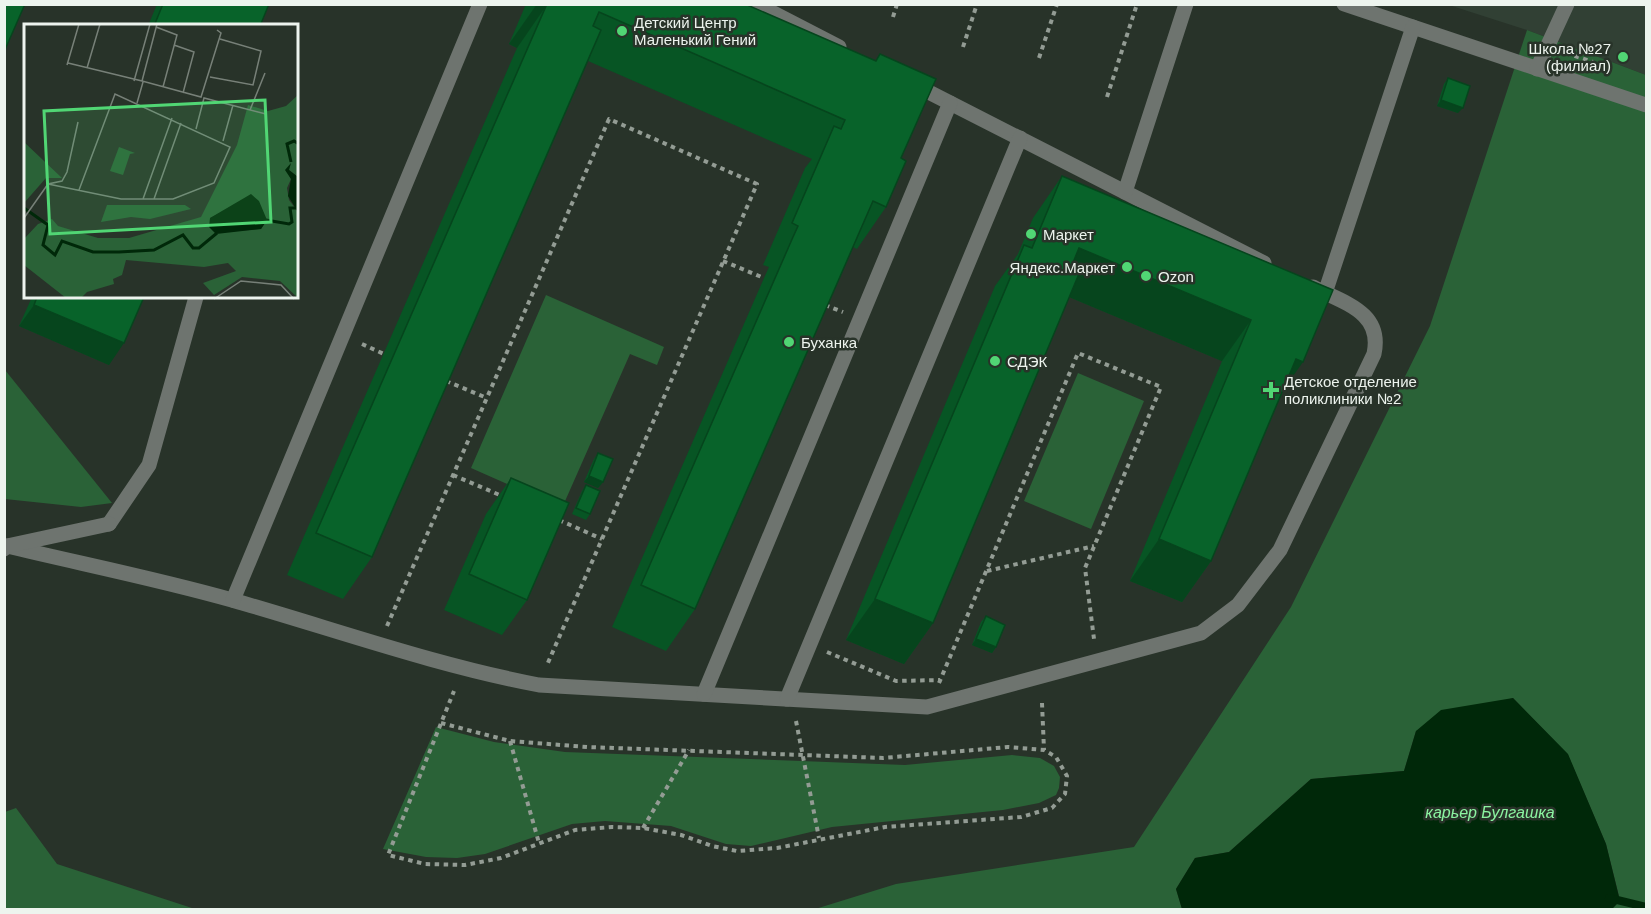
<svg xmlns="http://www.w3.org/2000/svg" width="1651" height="914" viewBox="0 0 1651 914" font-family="Arial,sans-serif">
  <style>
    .built { fill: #314034 }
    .green { fill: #2a6237 }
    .water { fill: #002809 }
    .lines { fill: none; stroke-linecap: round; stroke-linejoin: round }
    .stream { stroke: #002809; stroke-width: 8 }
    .path { stroke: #939c94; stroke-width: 4; stroke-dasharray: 4.5 4.5; stroke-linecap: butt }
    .service { stroke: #6e746f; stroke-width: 15 }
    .minor { stroke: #6e746f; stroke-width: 15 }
    .wall { fill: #075524 }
    .shaded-wall { fill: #06451d }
    .building { fill: #08632a; stroke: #06451d; stroke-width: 1.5 }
    .poi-dot { fill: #51d674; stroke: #283329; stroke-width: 2 }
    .labels { text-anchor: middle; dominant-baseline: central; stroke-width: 5; stroke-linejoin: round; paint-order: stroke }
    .poi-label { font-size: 15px; fill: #edf4ee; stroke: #283329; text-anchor: start }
    .water-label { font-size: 16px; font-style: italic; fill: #8bf3a0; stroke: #283329 }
    .inset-river { fill: none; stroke: #002809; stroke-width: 3 }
    .inset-road { fill: none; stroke: #778078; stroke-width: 1.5 }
    .view { fill: #51d674; fill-opacity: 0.15; stroke: #51d674; stroke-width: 3 }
    .inset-edge { fill: none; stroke: #edf4ee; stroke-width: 3 }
  </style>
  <rect width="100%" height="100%" fill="#283329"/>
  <path class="built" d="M1449,5h197v70l-119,-45z"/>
  <g class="green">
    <path d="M1527,30l119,45v834h-34l8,-9 -14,-56 -38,-89 -55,-57 -97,33 -12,40 -93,8 -82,73 -34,6 -19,31 6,20 -370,1 84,-26 238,-37 157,-240 139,-281z"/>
    <path d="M546,295l118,52 -7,18 -27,-11 -68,154 -91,-40z"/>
    <path d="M4,370h1l107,133 -31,4 -76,-8z"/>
    <path d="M1078,373l66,28 -53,128 -67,-28z"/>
    <path d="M436,727l58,15 71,10 340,13 107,-10 28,3 14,8 6,11 -1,11 -3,7 -17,8 -36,7 -171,17 -81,19 -25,-2 -55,-18 -66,-5 -33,3 -87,30 -28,4 -31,-1 -43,-8z"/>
    <path d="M16,808l41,56 138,45h-190v-97z"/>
  </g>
  <path class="water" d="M1513,698l55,56 38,90 14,57 -8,8h-430l-6,-20 19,-31 34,-6 82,-73 93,-8 12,-40 25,-21z"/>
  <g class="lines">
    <path class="stream" d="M1609,898l37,9"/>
    <g class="path">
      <path d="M893,17l4,-13"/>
      <path d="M963,47l14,-43"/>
      <path d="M1566,53l27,9"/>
      <path d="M1039,58l18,-54"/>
      <path d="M1107,97l30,-93"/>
      <path d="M723,261l41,17"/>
      <path d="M825,305l18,7"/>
      <path d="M362,344l22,10"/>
      <path d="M446,381l41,17"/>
      <path d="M453,475l49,21"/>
      <path d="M559,520l43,19"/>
      <path d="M987,571l107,-25"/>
      <path d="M387,626l222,-507 148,65 -210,481"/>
      <path d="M827,652l69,29 44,-1"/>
      <path d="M939,683l139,-330 83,34 -76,181 9,71"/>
      <path d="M1042,703l2,47"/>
      <path d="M796,721l23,117"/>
      <path d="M441,723l69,18 77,6 296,11 125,-11 36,3 12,7 11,19 -2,18 -13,14 -31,9 -136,10 -108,21 -40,3 -25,-5 -31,-11 -38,-7 -31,-1 -37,3 -74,28 -36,7 -40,-1 -37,-9 66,-164"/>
      <path d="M510,741l29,102"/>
      <path d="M643,828l46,-78"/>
    </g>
    <g class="service">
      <path d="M756,4l83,43"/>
      <path d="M1344,4l302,101"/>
      <path d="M1537,69l30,-65"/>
      <path d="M911,83l353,180"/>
      <path d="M1125,192l61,-188"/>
      <path d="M1325,293l88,-266"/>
      <path d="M109,524l40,-59 47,-168"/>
      <path d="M7,546c75,18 151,33 225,54 102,29 202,65 307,85l388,22 274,-74 37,-28 42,-55 94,-196c9,-42 -30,-51 -61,-67"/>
      <path d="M233,600l247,-596"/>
      <path d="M704,694l246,-591"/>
      <path d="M787,699l233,-561"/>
    </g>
    <path class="minor" d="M4,549l3,-3 102,-22"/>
  </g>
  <g class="wall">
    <path d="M157,4h112l-9,22h-112z"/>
    <path d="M526,4h219l130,57 5,-7 21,104 -15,49 -29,42 -4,-2 -158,362 -29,42 -54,-24 152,-349 5,-11 -6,-2 42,-97 7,-9 -224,-98 -216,496 -29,42 -56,-24 230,-527 -8,-4z"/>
    <path d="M1448,78l10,35 -21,-7 7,-22z"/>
    <path d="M1062,176l271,114 -52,103 -70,168 -29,41 -52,-21 92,-220 -153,-64 -136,326 -29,41 -58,-24 149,-354 23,-32 15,-36z"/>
    <path d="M32,297h112l-35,68 -90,-39z"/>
    <path d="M598,453l5,29 -5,6 -14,-6 10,-23z"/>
    <path d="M511,478l16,122 -25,35 -58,-25 42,-96z"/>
    <path d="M586,485l4,29 -4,6 -14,-6 10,-23z"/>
    <path d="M986,616l10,31 -4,6 -20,-8 9,-23z"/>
  </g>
  <g class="shaded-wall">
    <path d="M537,4h5l4,2 -29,42 -8,-4z"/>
    <path d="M1441,100l22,8 -5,5 -21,-7z"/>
    <path d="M1079,248l172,72 -29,41 -172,-72z"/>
    <path d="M34,305l90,38 -15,22 -90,-39z"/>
    <path d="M1296,359l7,3 -29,41z"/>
    <path d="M589,476l14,6 -5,6 -14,-6z"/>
    <path d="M1159,539l52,22 -29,41 -52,-21z"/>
    <path d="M875,599l58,24 -29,41 -58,-24z"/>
    <path d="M976,639l20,8 -4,6 -20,-8z"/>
  </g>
  <g class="building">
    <path d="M4,4h21l-21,48z"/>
    <path d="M163,4h106l-9,22h-106z"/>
    <path d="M542,4h203l131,57 4,-7 56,25 -35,79 5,3 -20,46 -13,-6 -178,408 -54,-24 152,-348 5,-11 -6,-3 42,-97 7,3 4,-9 -246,-108 -6,14 8,4 -229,527 -56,-24 230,-527z"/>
    <path d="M1448,78l22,8 -7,22 -22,-8z"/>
    <path d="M1062,176l271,114 -30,72 -7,-3 -85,202 -52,-22 92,-219 -172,-72 -7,17 9,4 -148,354 -58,-24 149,-354 8,3z"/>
    <path d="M37,297h107l-20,46 -90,-38z"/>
    <path d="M598,453l15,6 -10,23 -14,-6z"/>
    <path d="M511,478l58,25 -42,97 -58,-26z"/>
    <path d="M586,485l14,6 -10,23 -14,-6z"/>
    <path d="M986,616l19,9 -9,22 -20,-8z"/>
  </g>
  <g class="poi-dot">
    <circle cx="622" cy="31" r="6"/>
    <circle cx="1623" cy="57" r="6"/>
    <circle cx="1031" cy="234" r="6"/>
    <circle cx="1127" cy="267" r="6"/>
    <circle cx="1146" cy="276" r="6"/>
    <circle cx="789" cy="342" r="6"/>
    <circle cx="995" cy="361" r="6"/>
    <path d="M1268 381h6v6h6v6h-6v6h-6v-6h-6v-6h6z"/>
  </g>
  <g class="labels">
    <g class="poi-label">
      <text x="634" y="22">Детский Центр<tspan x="634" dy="17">Маленький Гений</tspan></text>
      <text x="1611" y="48" text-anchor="end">Школа №27<tspan x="1611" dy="17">(филиал)</tspan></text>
      <text x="1043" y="234">Маркет</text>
      <text x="1115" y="267" text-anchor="end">Яндекс.Маркет</text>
      <text x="1158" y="276">Ozon</text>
      <text x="801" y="342">Буханка</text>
      <text x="1007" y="361">СДЭК</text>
      <text x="1284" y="381">Детское отделение<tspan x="1284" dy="17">поликлиники №2</tspan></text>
    </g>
    <g class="water-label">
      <text x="1490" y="812">карьер Булгашка</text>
    </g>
  </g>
  <g transform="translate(24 24)">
    <rect width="274" height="274" fill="#283329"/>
    <path d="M274,71v82l-9,-7 2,-7 -3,10 3,6 -4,9 2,12 9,12v86l-18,-17 -38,-4 -28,18 -11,-12 33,-12 -8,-8 -24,4 -78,-7 -4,15 -9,4 1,5 -27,8 -6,6h-15l-42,-33v-26l14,-15 14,-5 6,7 40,12h31l72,-21 36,-72 11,-40 20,6 18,-5zM213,181l30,15 -6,9 -38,3 -13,-14zM0,118l38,36h-16l-22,25zM95,123l16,6 -5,1 -7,21 -13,-4zM83,181h78l6,4 -41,10 -19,-2 -30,5z" fill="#2a6237" fill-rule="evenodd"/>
    <path d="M267,139l-2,7 9,7v35l-10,-16 3,-17 -6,-9zM227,170l8,7 8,19 -6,9 -45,5 -7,-7 1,-9z" fill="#002809"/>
    <path class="inset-river" d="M267,138l-4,-18 7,-3 5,3M0,184l24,17 -5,20 12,10 7,-14 31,11h26l35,-2 29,-15 10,13h6l18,-15M242,196l23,4 3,-2 -2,-14h9"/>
    <path class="inset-road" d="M133,0l-15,57 59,16 20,-64 -4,-3M132,3l21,8 -14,52M150,21l20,7 -11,41M44,39l74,18M43,41l12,-41M63,44l13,-44M186,53l43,8 8,-34 -41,-12M110,57l16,-57M113,79l6,-21M226,86l15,-37M172,105l8,-31 62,16M199,117l10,-36M24,160l73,15h52l41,-16 16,-36 -115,-53 -36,96M119,175l29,-81M130,175l27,-76M0,194l24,-34 14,-3 5,-9 11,-50M190,275l27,-18 40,4 13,14"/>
    <path class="view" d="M241,76l6,122 -221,12 -6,-123z"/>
    <rect width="274" height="274" class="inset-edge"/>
  </g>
  <rect width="1651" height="914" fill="none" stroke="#edf4ee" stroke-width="12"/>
</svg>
